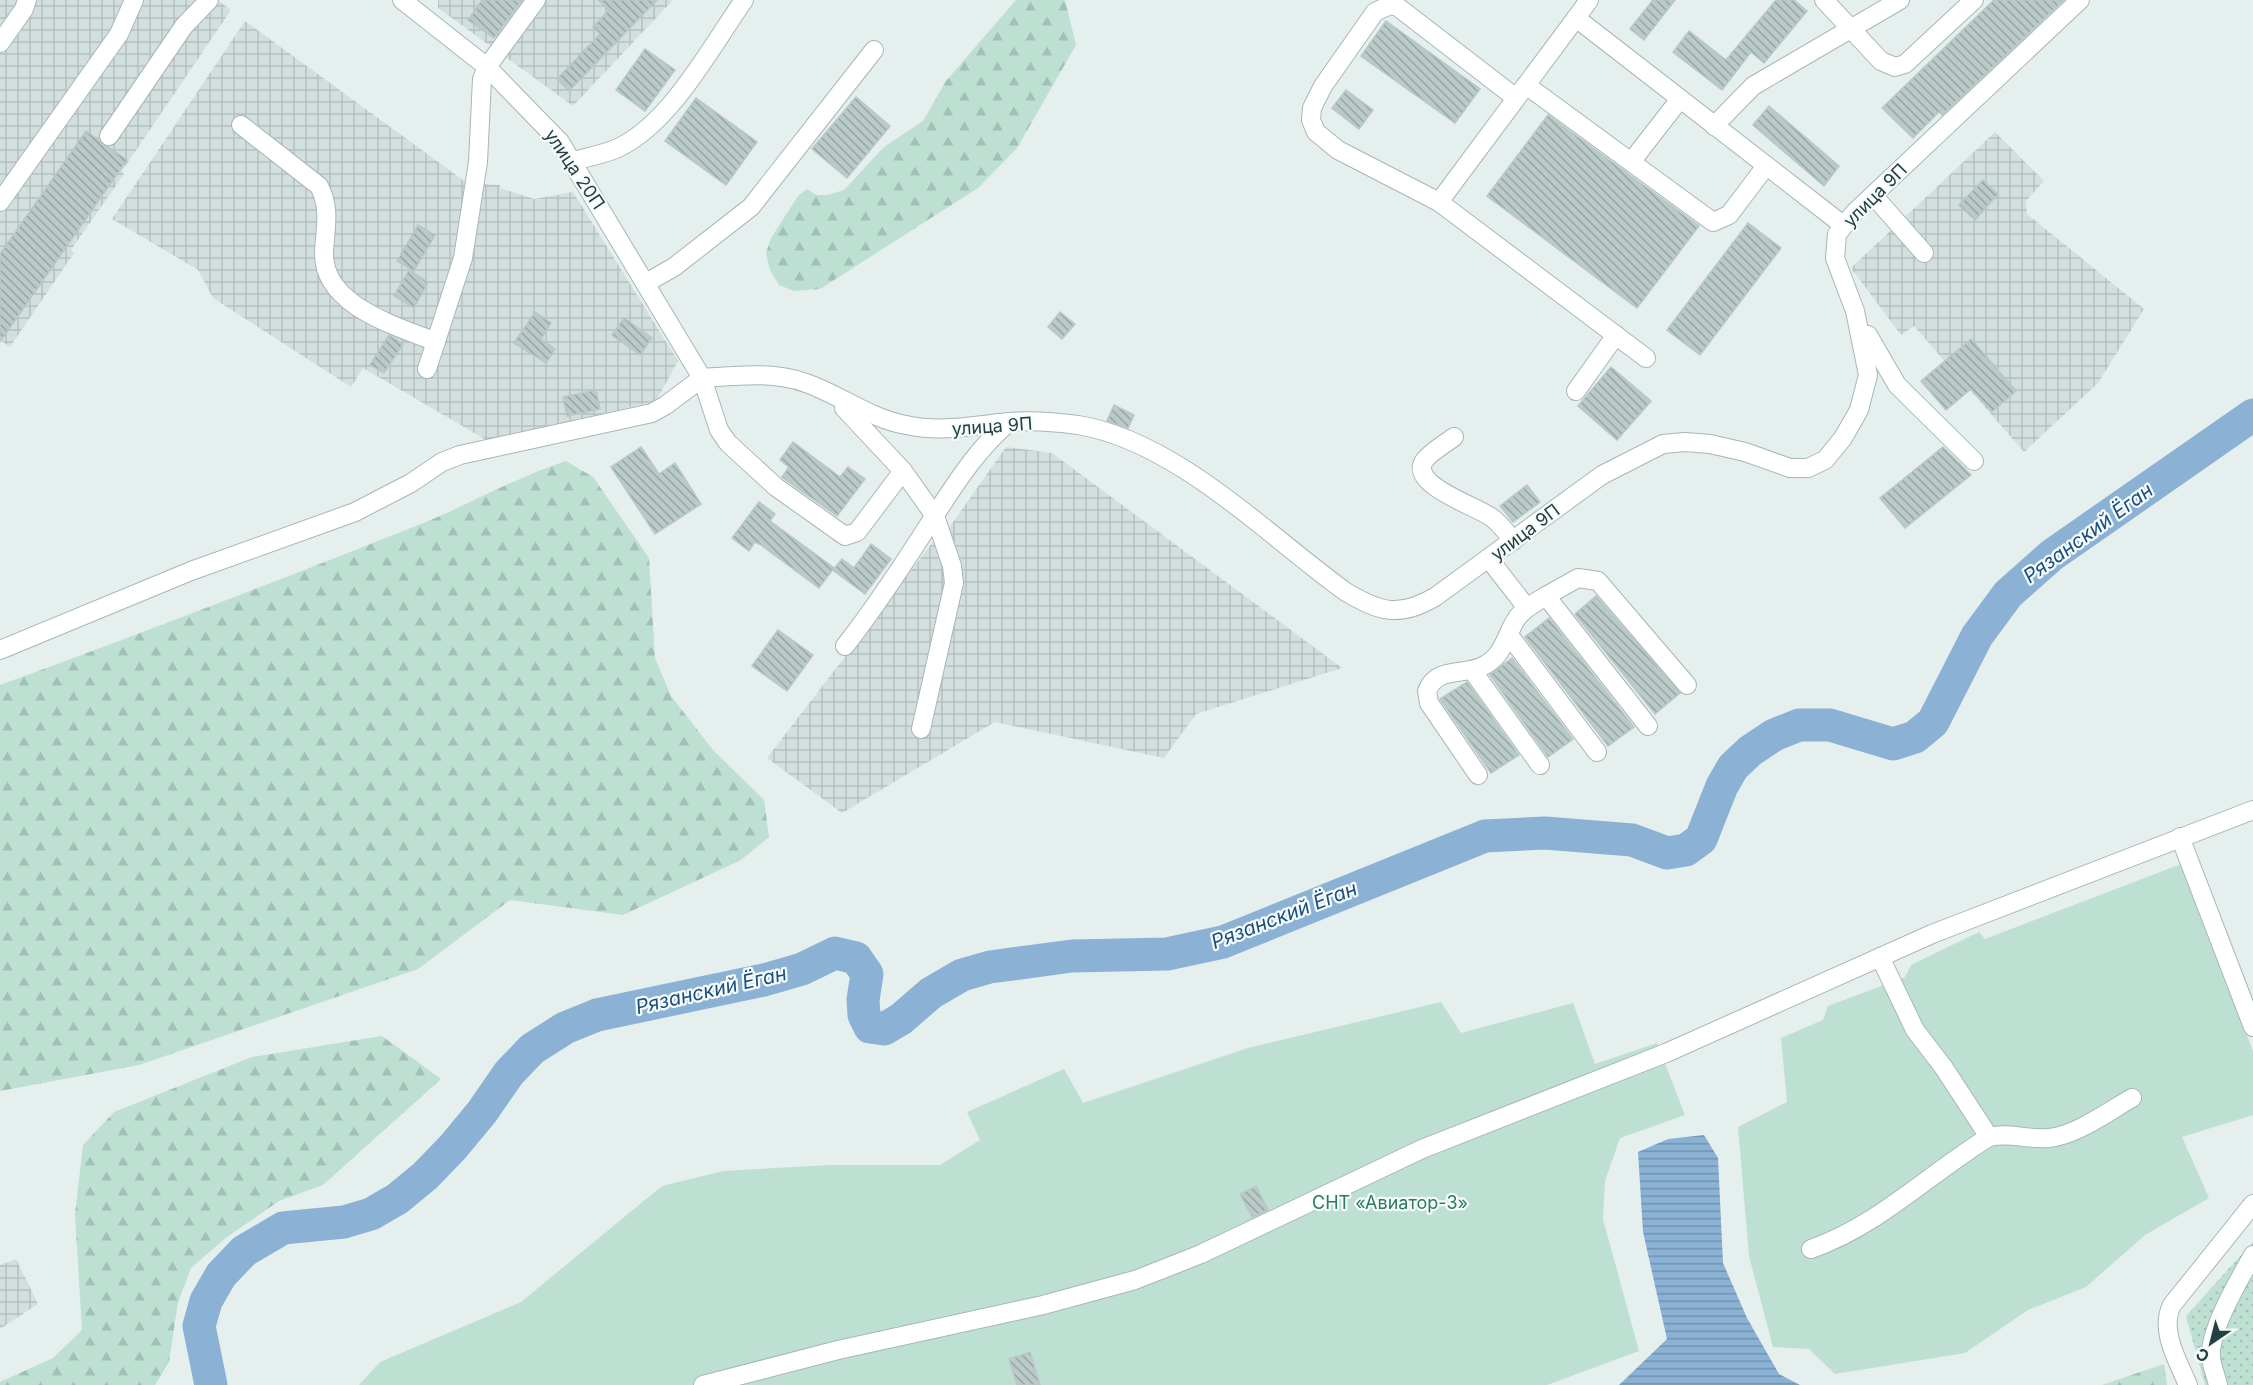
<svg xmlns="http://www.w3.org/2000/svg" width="2253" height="1385" viewBox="0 0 2253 1385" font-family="Inter,sans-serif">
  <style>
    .industrial { fill: url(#industrial-grid) }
    .grass { fill: url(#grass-dots) }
    .forest { fill: url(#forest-firs) }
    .garden { fill: #bde0d2 }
    .water { fill: url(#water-rules) }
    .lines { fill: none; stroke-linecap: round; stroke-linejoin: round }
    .river { stroke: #8bb2d5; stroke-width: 33 }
    .building { fill: url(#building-back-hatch); stroke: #b7c9c7; stroke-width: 1.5 }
    .minor-casing { stroke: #a7b7b6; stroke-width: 20 }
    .minor { stroke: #fff; stroke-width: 18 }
    .labels { text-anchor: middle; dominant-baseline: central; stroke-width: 4.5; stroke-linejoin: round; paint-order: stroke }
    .street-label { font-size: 18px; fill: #234042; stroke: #f6fbfa }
    .park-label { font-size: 18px; fill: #2b7a63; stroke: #f6fbfa }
    .water-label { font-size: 20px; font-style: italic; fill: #1a4f81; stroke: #f6fbfa }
  </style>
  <defs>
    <pattern id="industrial-grid" width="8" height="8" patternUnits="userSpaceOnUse" patternTransform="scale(1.5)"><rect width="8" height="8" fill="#d3dfde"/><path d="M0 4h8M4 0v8" fill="none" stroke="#b5c0c0"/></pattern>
    <pattern id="grass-dots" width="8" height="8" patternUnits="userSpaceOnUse" patternTransform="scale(1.5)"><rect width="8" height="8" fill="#bde0d2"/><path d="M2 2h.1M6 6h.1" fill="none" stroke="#a2c1b6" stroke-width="1.8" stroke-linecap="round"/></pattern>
    <pattern id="forest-firs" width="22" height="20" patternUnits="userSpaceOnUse" patternTransform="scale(1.5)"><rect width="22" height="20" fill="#bde0d2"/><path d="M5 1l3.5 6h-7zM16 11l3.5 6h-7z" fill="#a2c1b6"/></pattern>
    <pattern id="water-rules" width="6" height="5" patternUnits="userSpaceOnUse" patternTransform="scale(1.5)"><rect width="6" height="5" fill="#8bb2d5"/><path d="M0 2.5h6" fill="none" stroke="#7192ae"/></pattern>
    <pattern id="building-back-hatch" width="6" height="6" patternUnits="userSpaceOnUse" patternTransform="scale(1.5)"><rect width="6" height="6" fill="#bacac8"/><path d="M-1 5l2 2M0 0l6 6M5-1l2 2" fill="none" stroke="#97a5a4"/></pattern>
  </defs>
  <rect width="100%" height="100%" fill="#e5efed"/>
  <g class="industrial">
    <path d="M0,0h217l14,10 -109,161 2,3 -53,76 3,3 -64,94 -10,-7z"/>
    <path d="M438,0h235l-100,106 -135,-98z"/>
    <path d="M245,21l222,162 33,2v3l34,11 39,-7 105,169 -22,40 -168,40 -125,-73 -12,19 -138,-89 -15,-28 -86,-51z"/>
    <path d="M1995,132l49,49 -18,20 1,13 117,95 -46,74 -74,69 -110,-126 -13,9 -50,-67z"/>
    <path d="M1006,447l46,6 290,215 -146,46 -32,44 -169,-36 -153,91 -75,-55 169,-220 8,-3z"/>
    <path d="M16,1259l22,45 -38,25v-64z"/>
  </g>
  <path class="grass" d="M2253,1242v143h-48l-19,-69z"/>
  <g class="forest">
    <path d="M1016,0h49l11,45 -59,103 -39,40 -158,101 -26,2 -15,-6 -9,-15 -4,-17 5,-15 27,-42 9,-7 9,6h12l16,-5 40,-43 39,-26 23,-40z"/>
    <path d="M566,461l27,16 56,81 6,100 16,38 42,54 51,50 5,37 -28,23 -118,55 -113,-15 -92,69 -279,96 -139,26v-406c139,-51 278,-104 416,-159 51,-20 98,-48 150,-65z"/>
    <path d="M382,1036l59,43 -118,106 -44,16 -52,36 -36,31 -13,34 -9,60 -14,23h-155v-3l53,-24 29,-28 -7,-115 8,-70 31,-33 138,-55z"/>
    <path d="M2164,1364l3,21h-65z"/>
  </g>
  <g class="garden">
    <path d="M2181,864l72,187v64l-71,22 27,61 -64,37 -59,52 -58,23 -63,43 -130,21 -26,-25 -36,-2 -24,-91 -11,-129 49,-25 -6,-64 42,-18 5,-14 77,-29 6,-12 68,-33 6,7z"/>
    <path d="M1441,1002l20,31 112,-30 22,61 62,-21 28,72 -65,23 -15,43 -2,38 36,132 -92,34h-1188l21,-23 141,-60 141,-116 61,-15 107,-6h110l40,-25 -13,-28 97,-43 19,34 165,-55z"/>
  </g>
  <path class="water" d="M1704,1135l14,23 5,105 24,55 32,56 21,11h-181l48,-46 -24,-107 -5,-80 30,-13z"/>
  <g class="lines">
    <path class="river" d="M211,1385l-12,-59 7,-25 15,-26 23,-24 39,-23 61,-6 27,-8 26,-15 28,-23 28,-29 29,-35 27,-39 23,-24 33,-21 32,-13 167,-35 38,-11 33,-16 21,5 11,16 -4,26 1,15 6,12 14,2 17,-10 30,-26 31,-18 28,-8 82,-11 95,-2 56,-12 262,-106 60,-3 87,7 35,13 19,-3 15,-11 21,-53 11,-19 17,-16 24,-16 25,-10h31l63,19 22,-7 18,-15 44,-86 31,-42 44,-39 201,-140"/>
  </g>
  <g class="building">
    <path d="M482,0h40l-28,38 -26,-18z"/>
    <path d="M598,0h59l-88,91 -12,-12 43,-45 -7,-7 16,-17z"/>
    <path d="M1653,0h22l-31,40 -14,-11z"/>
    <path d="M1776,0h18l13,11 -43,52 -13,-11 -29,38 -49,-38 16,-21 37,29z"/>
    <path d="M1994,0h70l-122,115 -3,-3 -26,26 -31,-30z"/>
    <path d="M1386,21l94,68 -25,34 -94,-67z"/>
    <path d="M645,49l30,21 -30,41 -29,-21z"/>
    <path d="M1346,90l27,20 -14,19 -27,-21z"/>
    <path d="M856,97l34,29 -43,52 -35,-29z"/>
    <path d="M696,98l61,44 -31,43 -61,-44z"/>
    <path d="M1769,106l70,60 -15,20 -71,-61z"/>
    <path d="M1548,115l151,111 -62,82 -150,-112z"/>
    <path d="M86,131l41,29 -127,182v-88z"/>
    <path d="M1983,180l15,14 -23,26 -16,-15z"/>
    <path d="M1748,223l33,25 -81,107 -33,-25z"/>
    <path d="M418,225l17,10 -21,36 -17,-10z"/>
    <path d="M409,270l19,12 -14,26 -20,-12z"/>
    <path d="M535,312l16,11 -10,16 14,10 -9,14 -32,-20z"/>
    <path d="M1060,312l15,12 -13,15 -14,-12z"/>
    <path d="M624,318l28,20 -12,17 -28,-20z"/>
    <path d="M389,335l14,9 -19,29 -14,-8z"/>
    <path d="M1971,339l45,52 -24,21 -21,-23 -25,21 -25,-29z"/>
    <path d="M1611,367l40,34 -34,39 -39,-34z"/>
    <path d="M596,390l4,19 -33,7 -4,-19z"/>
    <path d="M1114,405l20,10 -6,13 -21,-7z"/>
    <path d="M793,442l47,35 8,-10 17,12 -28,37 -55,-39 7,-10 -9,-7z"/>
    <path d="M641,447l18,27 16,-11 26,41 -46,30 -44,-67z"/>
    <path d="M1943,447l28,28 -66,53 -25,-30z"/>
    <path d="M1527,485l13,17 -27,20 -13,-16z"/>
    <path d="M759,502l16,12 -5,7 64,47 -15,20 -58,-43 -6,-3 -6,9 -17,-13z"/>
    <path d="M871,544l20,15 -26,35 -32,-24 9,-11 12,9z"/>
    <path d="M1596,596l84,97 -25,21 -80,-100z"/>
    <path d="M1549,618l85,109 -26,19 -83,-109z"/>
    <path d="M778,630l35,25 -26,36 -35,-25z"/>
    <path d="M1512,658l61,81 -25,18 -58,-82z"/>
    <path d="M1467,682l52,73 -28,18 -51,-74z"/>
    <path d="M1256,1186l12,24 -16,7 -12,-23z"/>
    <path d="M1030,1352l10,33h-23l-8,-26z"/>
  </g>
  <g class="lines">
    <defs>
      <g id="minor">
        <path d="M402,0l85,67 73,75 142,236 17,52 9,13 48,44 69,49 12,-4 46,-61"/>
        <path d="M1589,0l-13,18 267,207"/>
        <path d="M1824,0l57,61 14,6 10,-3 69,-64"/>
        <path d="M1576,18l-137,184 207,156"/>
        <path d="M0,43l24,-34 3,-9"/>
        <path d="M1526,85l187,137 16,-7 37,-49"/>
        <path d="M241,125l78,61c12,22 6,43 5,67 -1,53 73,73 112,89"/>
        <path d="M1714,126l39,-40 147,-86"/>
        <path d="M109,136l75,-110 25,-26"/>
        <path d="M573,161c15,-4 32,-7 45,-13 53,-25 93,-101 126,-148"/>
        <path d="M1631,162l49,-63"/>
        <path d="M1873,195l51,58"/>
        <path d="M0,202l119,-168 15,-34"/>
        <path d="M1439,202l-101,-52 -22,-18 -5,-12 1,-12 11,-22 52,-74 15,-7 8,2 118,91"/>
        <path d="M646,283l28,-16 77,-60 123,-157"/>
        <path d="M1868,335l29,50 77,76"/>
        <path d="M427,369l36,-111 15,-96 4,-83 5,-12 49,-67"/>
        <path d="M702,378c34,-2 71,-7 104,5 34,12 63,35 100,42 36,8 68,0 104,-3 22,-2 46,0 68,3 98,16 189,110 268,167 34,20 53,26 89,5l167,-122 61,-31 22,-2 25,2 35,8 45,16h18l17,-8 18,-22 16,-28 9,-35 -13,-64 -20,-53 2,-24 18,-22 225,-212"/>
        <path d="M1576,391l40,-56"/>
        <path d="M844,408l59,63 32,45 17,50 2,17 -33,146"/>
        <path d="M1454,437c-9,7 -24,15 -30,24 -15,24 52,45 67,56 9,6 15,15 22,24"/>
        <path d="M1489,559l38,49"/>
        <path d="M1509,635l88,117"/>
        <path d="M845,646c32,-41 60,-84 88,-128 23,-35 44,-69 76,-96"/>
        <path d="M0,650l191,-79 164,-59 56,-29 31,-21 18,-7 192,-42 14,-8 36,-27"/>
        <path d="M1472,670l68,95"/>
        <path d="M1648,726l-102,-130 32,-18 20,3 89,104"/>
        <path d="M1478,775l-49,-72 -2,-12c10,-25 36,-15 56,-25 21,-10 22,-30 34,-48 7,-10 19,-16 29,-22"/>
        <path d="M2180,837l73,190"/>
        <path d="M1989,1137c21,-5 39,3 60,1 28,-3 58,-26 83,-40"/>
        <path d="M1811,1249c67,-23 119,-76 178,-112l-45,-69 -29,-38 -35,-73"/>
        <path d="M703,1385l135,-35 205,-45 92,-25 66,-26 221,-105 244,-96 266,-119 321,-124"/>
        <path d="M2188,1385c-10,-24 -29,-55 -16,-80l81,-101"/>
        <path d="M2218,1385c-2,-9 -6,-18 -7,-27 -3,-26 29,-80 42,-103"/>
      </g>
    </defs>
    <use href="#minor" class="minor-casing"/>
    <use href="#minor" class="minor"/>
  </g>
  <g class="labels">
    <g class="street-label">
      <text transform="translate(575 169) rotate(56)">улица 20П</text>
      <text transform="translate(1875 195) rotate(-45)">улица 9П</text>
      <text transform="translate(992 426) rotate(-4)">улица 9П</text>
      <text transform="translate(1525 532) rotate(-37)">улица 9П</text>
    </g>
    <g class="park-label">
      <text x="1390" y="1202">СНТ «Авиатор-3»</text>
    </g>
    <g class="water-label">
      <text transform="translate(2088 533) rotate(-36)">Рязанский Ёган</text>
      <text transform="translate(1284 915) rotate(-21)">Рязанский Ёган</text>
      <text transform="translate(711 990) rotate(-13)">Рязанский Ёган</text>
    </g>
  </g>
  <g transform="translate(2211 1343) rotate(215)" stroke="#f6fbfa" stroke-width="4.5" paint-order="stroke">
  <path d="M0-4.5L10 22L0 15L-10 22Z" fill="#234042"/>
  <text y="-9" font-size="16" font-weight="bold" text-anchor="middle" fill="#234042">С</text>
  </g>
</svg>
